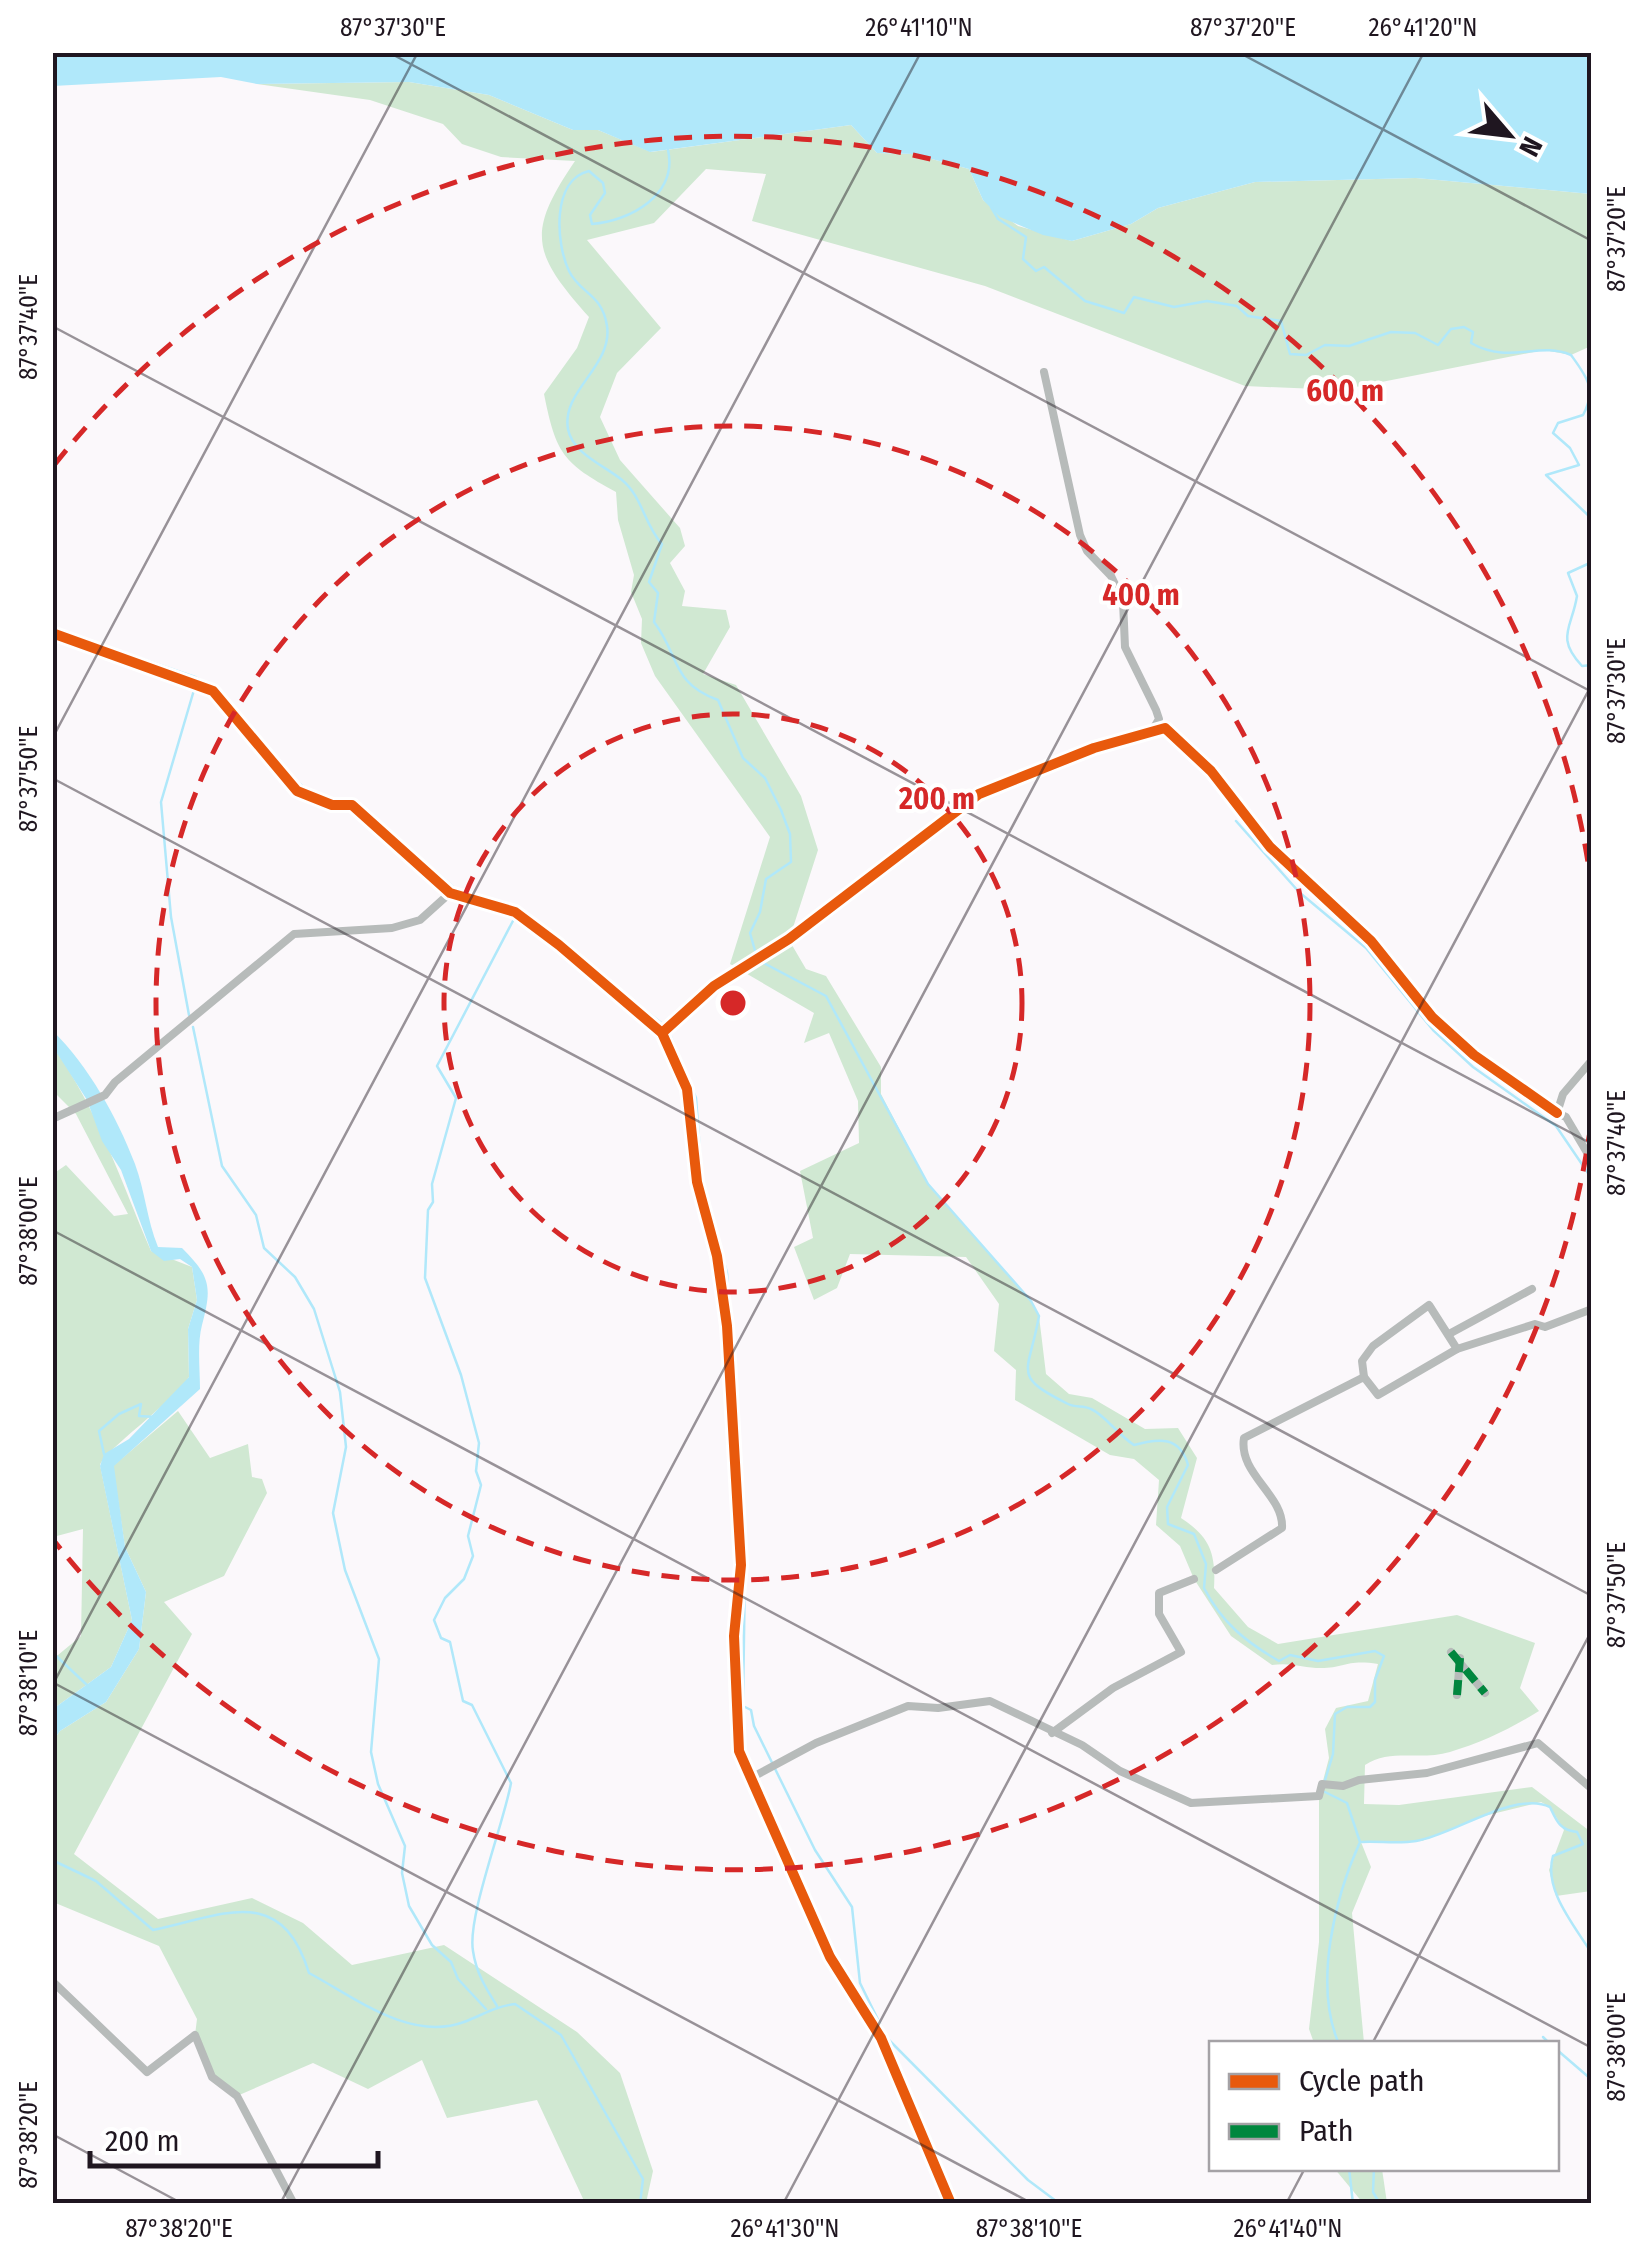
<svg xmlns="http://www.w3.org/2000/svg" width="1644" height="2256" viewBox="0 0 1644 2256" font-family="'Fira Sans Condensed',sans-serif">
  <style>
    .green { fill: #d0e8d2 }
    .water { fill: #b0e8fa }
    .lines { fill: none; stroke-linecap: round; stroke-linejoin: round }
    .stream { stroke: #b0e8fa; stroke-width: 2.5 }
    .minor { stroke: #b7bbba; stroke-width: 8 }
    .quiet { stroke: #00873e; stroke-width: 8; stroke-dasharray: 15 8; stroke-linecap: butt }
    .cycleway-casing { stroke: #fff; stroke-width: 16 }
    .cycleway { stroke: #e8590c; stroke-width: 10 }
    .ticks { fill: none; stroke: #1f1620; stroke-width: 2.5; stroke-opacity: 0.45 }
    .ring { fill: none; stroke: #d62828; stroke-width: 5; stroke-dasharray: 18 12 }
    .centre { fill: #d62828; stroke: #fff; stroke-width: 5 }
    .ring-label { font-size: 30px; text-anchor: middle; font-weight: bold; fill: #d62828; stroke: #fff; stroke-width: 8; stroke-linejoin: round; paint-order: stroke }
    .neatline { fill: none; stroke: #1f1620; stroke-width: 4 }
    .ticks-label { font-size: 25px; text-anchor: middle; fill: #1f1620 }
  </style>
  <rect width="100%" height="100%" fill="#fbf8fb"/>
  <g class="green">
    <path d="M409,82l80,13 84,35h25l53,22 200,-27 26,28 36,1 56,15 14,31 35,26 54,15 59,-17 27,-16 97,-26 161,-4 175,16v152l-20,9 -27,-5 -203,40 -96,-4 -260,-100 -233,-65 14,-47 -60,-5 -52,54 -67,17 74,88 -44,45 -17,44 20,43 60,68 5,18 -15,17 15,28 -3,15 44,4 4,17 -27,47 33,11 65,111 17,54 -29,90 17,29 20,7 55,91v27l47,90 103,117 8,15 7,58 23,20 23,4 53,31 33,-1 19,30 -16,60c29,19 35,35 33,70l34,39 30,17 179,-29 78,28 -15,45 19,23c-27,17 -58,32 -89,41 -29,9 -60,-4 -85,13l-1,39 35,1 133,-18 59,45v59l-35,5 -7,-26 15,-40 -14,-23 -9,-5 -61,15 -58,24 -61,1 10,25 -19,46 12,130h-50l-5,-14 10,-87v-146l10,-38 -4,-29 11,-21 32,-7 10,-37c-31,-5 -33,4 -57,4 -17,0 -30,-6 -49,-3l-41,-29 -37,-57 -14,-33 -24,-21 3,-45 -25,-21 -24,-4 -95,-55 1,-30 -22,-19 5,-47 -33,-47 -116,-3 -13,34 -23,12 -20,-53 19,-9 -13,-67 59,-28 -1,-42 -29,-68 -25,10 10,-30 -84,-49 40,-127 -115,-161 -14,-33 1,-24 -11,-27 3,-17 -16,-55 -2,-28c-53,-29 -60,-38 -72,-98l33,-46 12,-31c-57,-64 -63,-84 -14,-156l-74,-4 -39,-13 -19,-20 -73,-24 -113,-16z"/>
    <path d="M53,1047c45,62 68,135 98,204l41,16 5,33 -9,29 1,48c-18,27 -83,72 -89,88l32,155 -21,47 -58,42 -1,-49 29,-24 2,-107 -30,8v-363l13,-9 48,51 14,-2 -52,-100 -23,-23z"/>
    <path d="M178,1411l32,47 38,-14 4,33 10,2 5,14 -43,83 -60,26 28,32 -118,220 84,65 94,-21 51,25 49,42 92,-20 133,87 43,41 33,98 -7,32h-61l-48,-103 -90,18 -25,-58 -54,29 -55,-26 -76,33 -25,-19 -17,-42 2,-16 -38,-73 -106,-44v-161l7,-10 46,-29 33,-53 7,-57 -21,-45 -12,-81z"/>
    <path d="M1334,2168l48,1 5,34h-24z"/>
  </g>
  <g class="water">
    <path d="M52,53h1539v141l-175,-16 -161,4 -97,26 -27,16 -59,17 -29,-6 -43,-18 -17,-17 -14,-31 -56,-15 -36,-1 -26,-28 -201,27 -52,-22h-25l-84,-35 -80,-13 -152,2 -36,-7 -168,9z"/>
    <path d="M53,1031c36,36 64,86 82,133 10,27 12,56 23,83l24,1c29,29 30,39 20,77 -5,19 -2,44 -2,64l-86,77 11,81 21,45 -7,57 -33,53 -46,29 -7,10v-32l58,-42 21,-47 -32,-154 4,-12 25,-15 60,-62 -1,-48 9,-29 -5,-33 -12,-8 -16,2 -13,-10 -30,-81 -19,-29 -15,-41 -34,-53z"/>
  </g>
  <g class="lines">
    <g class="stream">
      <path d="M668,150c10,45 -38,71 -76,74l-2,-9 15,-22 -2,-10 -14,-12c-38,9 -33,73 -20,100 11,23 33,22 38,55 6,40 -46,65 -39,103 4,24 37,37 54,51 20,16 23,46 40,64l-13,38 9,11 -4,29c26,34 17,61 64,78l25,58 22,20 16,32 9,24 1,28 -25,17 -6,33 -10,21 6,21"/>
      <path d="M991,207l7,12 28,18 -3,22 13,12 8,-4 41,34 39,12 10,-16 40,10 33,-6 30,5 11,10 33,5 9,33 16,1 19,-10 24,1 42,-14 24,1 23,12 13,-16 13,-2 9,5 -2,11c39,22 67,-2 100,12 16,22 26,34 12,60l-25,8 -5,10 17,15 9,17 -33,10 46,44"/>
      <path d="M1592,562l-24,11 9,23c-5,32 -22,41 5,70l10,-1"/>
      <path d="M52,628l143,49 20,10 21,25"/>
      <path d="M276,760c22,26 41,42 76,39l106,92"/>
      <path d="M1236,821l63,71 67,56 67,82 40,37 83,59 36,53"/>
      <path d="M526,916l139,110"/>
      <path d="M760,961l66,35 102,188 103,117 8,15c-10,58 -29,59 29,88 8,4 15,1 23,5 14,6 27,26 43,36 25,-7 46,-9 54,20l-21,42 1,17 26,10 12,30 -2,24c18,35 42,54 75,73l11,-6 28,6 57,-10 9,5 -9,24v22l-5,5h-23l-12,7 -2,40 -8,26"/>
      <path d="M189,1015l-18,-98 -10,-115 33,-112"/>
      <path d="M193,1027l29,139 34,49 8,33 31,29 19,32 26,83 6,55 -13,66 12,57 34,89 -8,93 7,32 27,62 -3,27 7,33 23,39 19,17 7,17 28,30"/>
      <path d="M669,1032l27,66 6,81 25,94 18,294 -2,139 8,4 3,16 61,124 37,57 8,76 27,55 141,142 32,24"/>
      <path d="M104,1454l-5,-23 20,-17 22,-10 -2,12 17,1"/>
      <path d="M52,1652l36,34"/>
      <path d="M1325,1792l22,11 13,39c-25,55 -47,143 -21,202"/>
      <path d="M1362,1842c17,-1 37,2 54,-1 36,-5 98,-51 134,-34 7,15 10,23 27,25l6,12 -30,12c-10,34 22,70 39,98"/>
      <path d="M52,1860l44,21 57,49c71,-15 128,-47 156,43 45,24 101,69 155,49 19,-7 29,-15 51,-18l46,31 82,144 -3,25"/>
      <path d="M497,2006c-12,-19 -21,-34 -24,-55 -6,-34 31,-128 38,-168l-39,-78 -9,-4 -13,-59 -9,-4 -7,-18 11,-22 19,-19 9,-23 -5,-20 13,-51 -5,-14 3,-28 -18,-68 -36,-97 3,-68 5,-8 -1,-18 24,-86 -19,-32 78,-149"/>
      <path d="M1543,2037l7,7"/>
      <path d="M1556,2049l36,31"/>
      <path d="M1349,2168l4,36"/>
      <path d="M1374,2168l-1,24 7,12"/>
    </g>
    <g class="minor">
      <path d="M1044,372l36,163 7,16 24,25 12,25 2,46 31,63 3,9 -6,10"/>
      <path d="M52,633l161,58 84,100 35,14h20l98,88 65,19 44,33 103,88 25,56 10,93 20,74 10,70 14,239 -7,71 5,115 91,206 51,81 70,166"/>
      <path d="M662,1033l52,-47 75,-47 190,-145 115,-46 71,-20 46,43 59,76 101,94 61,76 42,38 83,58"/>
      <path d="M1592,1060l-29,34 -6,19 9,4 26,44"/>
      <path d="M52,1119l53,-24 10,-13 179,-148 98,-6 28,-8 30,-27"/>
      <path d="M1449,1334l83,-45"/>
      <path d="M1364,1377l-2,-16 11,-15 56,-41 28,44"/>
      <path d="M1216,1570l66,-42c2,-33 -44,-54 -38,-90l120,-61 14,18 79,-46 78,-25 10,3 47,-18"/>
      <path d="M1451,1652l34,41"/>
      <path d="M1457,1695l3,-37"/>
      <path d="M1052,1733l61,-45 68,-36 -22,-38v-21l35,-14"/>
      <path d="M749,1779l67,-36 92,-37 30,2 52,-7 92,44 38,26 71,32 128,-7 3,-12 21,2 16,-6 68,-7 111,-30 54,46"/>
      <path d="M52,1981l95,91 48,-37 17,42 25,19 57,108"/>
    </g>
    <g class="quiet">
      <path d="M1451,1652l34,41"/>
      <path d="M1457,1695l3,-37"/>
    </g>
    <defs>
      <g id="cycleway">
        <path d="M52,633l161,58 84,100 35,14h20l98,88 65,19 44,33 103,88 25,56 10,93 20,74 10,70 14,239 -7,71 5,115 91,206 51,81 70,166"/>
        <path d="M662,1033l52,-47 75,-47 190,-145 115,-46 71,-20 46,43 59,76 101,94 61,76 42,38 83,58"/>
      </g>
    </defs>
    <use href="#cycleway" class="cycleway-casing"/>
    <use href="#cycleway" class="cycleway"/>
  </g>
  <path class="ticks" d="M388,52l1204,640M1238,52l354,189M52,326l1540,818M52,739l366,-687M52,778l1540,818M52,1230l1540,818M52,1682l981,522M52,1686l869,-1634M1372,2044l220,-414M52,2134l131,70M280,2204l1144,-2152M783,2204l809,-1520M1286,2204l19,-36"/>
  <g class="ring">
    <circle cx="733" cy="1003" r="289"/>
    <circle cx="733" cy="1003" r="577"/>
    <path d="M1591 1124A866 866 0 0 1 55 1542M55 464A866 866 0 0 1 1591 882"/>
  </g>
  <circle cx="733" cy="1003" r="15" class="centre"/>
  <g class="ring-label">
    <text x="1345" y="401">600 m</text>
    <text x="1141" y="605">400 m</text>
    <text x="937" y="809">200 m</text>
  </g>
  <rect width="1644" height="2256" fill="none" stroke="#ffffff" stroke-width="110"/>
  <rect x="1209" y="2041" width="350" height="130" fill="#ffffff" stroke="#a5a2a6" stroke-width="2.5"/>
  <rect x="1229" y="2074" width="50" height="15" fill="#e8590c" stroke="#a5a2a6" stroke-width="2.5"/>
  <text x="1299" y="2091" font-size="30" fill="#1f1620">Cycle path</text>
  <rect x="1229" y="2124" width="50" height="15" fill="#00873e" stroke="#a5a2a6" stroke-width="2.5"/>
  <text x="1299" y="2141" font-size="30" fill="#1f1620">Path</text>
  <g transform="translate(1509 135) rotate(118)" stroke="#ffffff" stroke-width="8" paint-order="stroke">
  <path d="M0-8L18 38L0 25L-18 38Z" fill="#1f1620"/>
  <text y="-15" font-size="28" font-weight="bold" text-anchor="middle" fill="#1f1620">N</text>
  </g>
  <path d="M90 2151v15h288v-15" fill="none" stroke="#1f1620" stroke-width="5"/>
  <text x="105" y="2151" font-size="30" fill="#1f1620" stroke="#ffffff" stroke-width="8" paint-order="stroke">200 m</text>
  <rect x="55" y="55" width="1534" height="2146" class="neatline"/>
  <g class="ticks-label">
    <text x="393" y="36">87°37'30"E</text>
    <text x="919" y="36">26°41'10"N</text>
    <text x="1243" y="36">87°37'20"E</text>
    <text x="1423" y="36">26°41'20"N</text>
    <text transform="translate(1616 239) rotate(-90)" y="9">87°37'20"E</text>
    <text transform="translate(28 327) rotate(-90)" y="9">87°37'40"E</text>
    <text transform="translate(1616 691) rotate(-90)" y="9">87°37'30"E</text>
    <text transform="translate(28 779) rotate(-90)" y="9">87°37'50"E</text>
    <text transform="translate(1616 1143) rotate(-90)" y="9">87°37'40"E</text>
    <text transform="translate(28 1231) rotate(-90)" y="9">87°38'00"E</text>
    <text transform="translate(1616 1595) rotate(-90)" y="9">87°37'50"E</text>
    <text transform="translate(28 1683) rotate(-90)" y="9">87°38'10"E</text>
    <text transform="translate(1616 2047) rotate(-90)" y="9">87°38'00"E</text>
    <text transform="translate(28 2135) rotate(-90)" y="9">87°38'20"E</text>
    <text x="179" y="2237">87°38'20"E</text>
    <text x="785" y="2237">26°41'30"N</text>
    <text x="1029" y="2237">87°38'10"E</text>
    <text x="1288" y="2237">26°41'40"N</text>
  </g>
</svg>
